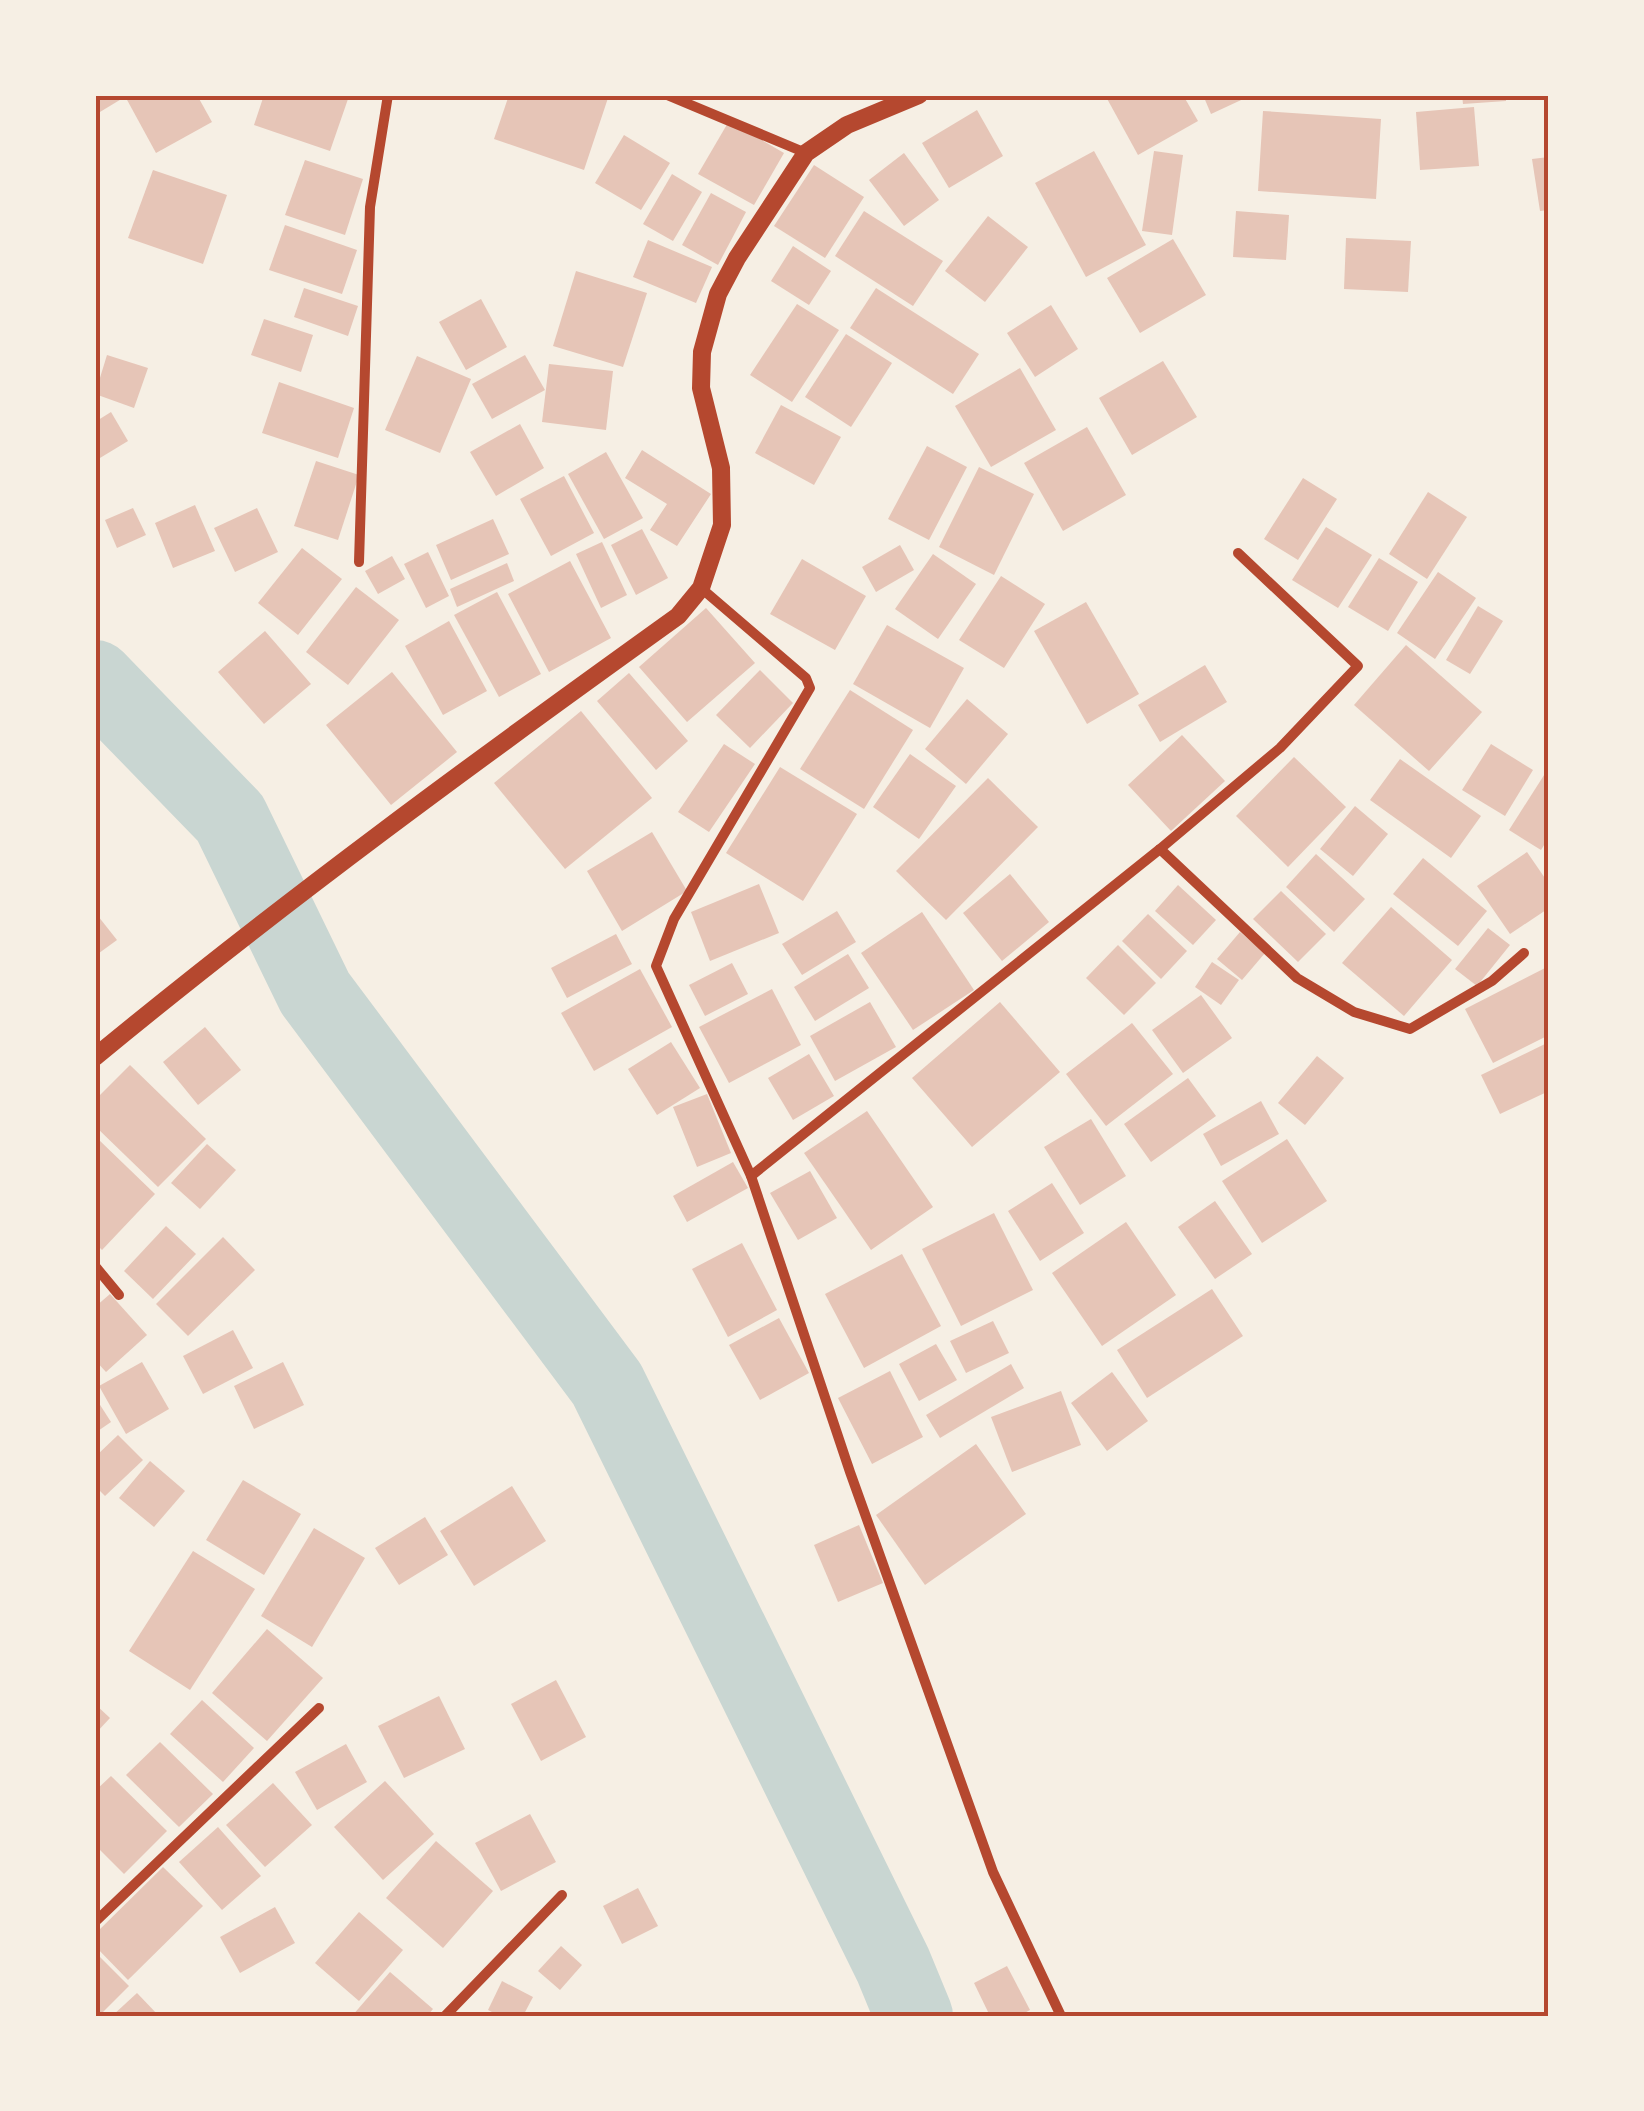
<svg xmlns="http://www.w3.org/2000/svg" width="1644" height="2111" viewBox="0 0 1644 2111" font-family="Inter,sans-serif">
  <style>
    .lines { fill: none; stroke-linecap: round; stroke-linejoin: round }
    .river { stroke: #c9d6d2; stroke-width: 78 }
    .building { fill: #e6c5b7 }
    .minor { stroke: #b5482f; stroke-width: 10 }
    .tertiary { stroke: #b5482f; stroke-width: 18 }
    .neatline { fill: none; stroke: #b5482f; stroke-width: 4 }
  </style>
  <rect width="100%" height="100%" fill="#f6efe4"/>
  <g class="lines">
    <path class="river" d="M95,679l135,139 85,175 292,391 286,581 21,51"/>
  </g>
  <g class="building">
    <path d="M95,95h33l-33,20z"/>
    <path d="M132,95h65l15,27 -56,31 -30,-55z"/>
    <path d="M264,95h73l11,4 -18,52 -76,-26z"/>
    <path d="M509,95h100l-25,75 -90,-31z"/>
    <path d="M1105,95h78l15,26 -60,34z"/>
    <path d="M1203,95h49l-41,19z"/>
    <path d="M1462,95h44v6l-43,3z"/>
    <path d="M1474,107l5,59 -59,4 -4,-58z"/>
    <path d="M977,110l26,46 -54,32 -27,-45z"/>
    <path d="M1263,111l118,8 -5,80 -118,-8z"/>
    <path d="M729,121l55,32 -30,52 -56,-31z"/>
    <path d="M624,135l46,28 -29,47 -46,-27z"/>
    <path d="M1094,151l52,94 -60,32 -51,-94z"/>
    <path d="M1154,151l29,4 -11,80 -30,-4z"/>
    <path d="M904,153l35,47 -35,26 -35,-46z"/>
    <path d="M1549,157v53l-9,1 -8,-52z"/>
    <path d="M305,160l58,19 -18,56 -60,-20z"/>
    <path d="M814,165l50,32 -39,61 -51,-32z"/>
    <path d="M153,170l74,25 -24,69 -75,-26z"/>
    <path d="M672,174l30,18 -29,49 -30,-17z"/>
    <path d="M711,193l35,19 -28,53 -36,-20z"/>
    <path d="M864,211l79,50 -30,45 -78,-50z"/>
    <path d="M1236,211l53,4 -3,45 -53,-3z"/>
    <path d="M988,216l40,31 -43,55 -40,-31z"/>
    <path d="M285,225l72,25 -15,44 -73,-24z"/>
    <path d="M1346,238l65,3 -3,51 -64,-3z"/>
    <path d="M1173,239l33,56 -66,38 -33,-55z"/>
    <path d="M648,240l64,27 -16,36 -63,-26z"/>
    <path d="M793,246l38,25 -22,34 -38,-24z"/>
    <path d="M576,271l71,22 -24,74 -70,-21z"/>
    <path d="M304,288l54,18 -10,30 -54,-19z"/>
    <path d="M876,288l103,66 -26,40 -103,-66z"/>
    <path d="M481,299l26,48 -41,23 -27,-48z"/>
    <path d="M797,304l42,26 -47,72 -42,-27z"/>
    <path d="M1051,305l27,44 -43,28 -28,-44z"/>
    <path d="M264,319l49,16 -12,37 -50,-17z"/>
    <path d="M846,334l46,29 -41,64 -46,-30z"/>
    <path d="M107,355l41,13 -14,40 -39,-14z"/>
    <path d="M525,355l20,35 -53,29 -20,-35z"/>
    <path d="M417,356l54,23 -31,74 -55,-23z"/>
    <path d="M1163,361l34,56 -65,38 -33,-57z"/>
    <path d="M549,364l64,7 -7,59 -64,-8z"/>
    <path d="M1020,368l36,62 -65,37 -36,-61z"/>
    <path d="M279,382l75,26 -16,50 -76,-25z"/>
    <path d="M781,405l60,32 -27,48 -59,-32z"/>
    <path d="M111,412l17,29 -33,20v-39z"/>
    <path d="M520,424l24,44 -48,28 -26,-44z"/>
    <path d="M1087,427l39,68 -63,36 -39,-68z"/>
    <path d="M927,446l40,21 -38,73 -41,-21z"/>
    <path d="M642,450l69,44 -34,52 -27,-16 17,-26 -42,-26z"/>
    <path d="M606,452l37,66 -39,21 -36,-65z"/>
    <path d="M316,461l43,14 -21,65 -44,-14z"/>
    <path d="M979,467l55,27 -40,81 -55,-28z"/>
    <path d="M564,476l30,57 -43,23 -31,-57z"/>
    <path d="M1303,478l34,21 -39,61 -34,-21z"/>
    <path d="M1428,492l39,25 -40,62 -38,-25z"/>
    <path d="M195,505l20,46 -42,17 -18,-45z"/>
    <path d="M133,508l13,27 -29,13 -12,-28z"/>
    <path d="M257,508l21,44 -43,20 -21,-44z"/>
    <path d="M493,519l16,35 -58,26 -15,-35z"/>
    <path d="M1326,527l46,28 -34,53 -46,-28z"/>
    <path d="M642,529l26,49 -32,17 -25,-50z"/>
    <path d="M602,542l25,53 -26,13 -25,-54z"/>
    <path d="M900,545l14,25 -38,22 -14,-25z"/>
    <path d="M302,548l40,31 -44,56 -40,-32z"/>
    <path d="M428,552l21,44 -23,12 -22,-44z"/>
    <path d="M933,554l43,30 -38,55 -43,-30z"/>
    <path d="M392,556l13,23 -27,15 -13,-23z"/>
    <path d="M1379,558l39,24 -30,49 -40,-24z"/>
    <path d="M802,559l64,37 -31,54 -65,-36z"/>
    <path d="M570,561l41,77 -62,34 -41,-78z"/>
    <path d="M507,563l7,18 -57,26 -7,-18z"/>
    <path d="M1438,572l38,26 -41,61 -38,-26z"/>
    <path d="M1001,576l44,28 -41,64 -45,-28z"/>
    <path d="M356,587l43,33 -51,65 -42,-33z"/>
    <path d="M497,592l44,82 -42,23 -45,-82z"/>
    <path d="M1086,602l53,92 -52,30 -53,-93z"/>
    <path d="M1478,606l25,15 -33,53 -24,-14z"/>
    <path d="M706,608l49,55 -68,59 -48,-55z"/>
    <path d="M449,621l38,70 -44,24 -38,-69z"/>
    <path d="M887,625l77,43 -34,60 -77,-44z"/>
    <path d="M265,631l46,53 -47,40 -46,-52z"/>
    <path d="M1406,645l76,67 -53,59 -75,-66z"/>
    <path d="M1205,665l22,37 -67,40 -22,-37z"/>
    <path d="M760,670l33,33 -43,45 -34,-33z"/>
    <path d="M392,672l65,80 -66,53 -65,-80z"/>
    <path d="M629,673l59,68 -32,29 -59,-69z"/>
    <path d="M850,690l63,40 -49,79 -64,-40z"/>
    <path d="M967,699l41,35 -42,50 -41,-35z"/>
    <path d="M581,711l71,87 -87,71 -71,-86z"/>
    <path d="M1182,735l43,46 -54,50 -43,-46z"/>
    <path d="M724,744l31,20 -46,68 -31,-20z"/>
    <path d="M1491,744l42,26 -28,46 -43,-26z"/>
    <path d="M910,754l46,32 -37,53 -46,-32z"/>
    <path d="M1294,757l52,50 -58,60 -52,-51z"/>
    <path d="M1400,759l81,57 -30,42 -81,-58z"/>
    <path d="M780,767l77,47 -54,87 -77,-48z"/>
    <path d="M1546,772l3,2v63l-8,13 -32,-20z"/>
    <path d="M988,778l50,49 -92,93 -50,-49z"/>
    <path d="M1355,806l33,28 -35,42 -33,-27z"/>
    <path d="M652,832l35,59 -65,40 -35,-60z"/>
    <path d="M1527,852l22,32v24l-39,26 -33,-48z"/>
    <path d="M1316,854l49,45 -31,33 -48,-45z"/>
    <path d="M1423,858l64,53 -29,35 -65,-52z"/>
    <path d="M1010,874l39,48 -47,39 -39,-48z"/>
    <path d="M759,884l20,49 -69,28 -19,-49z"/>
    <path d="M1178,885l38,35 -23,25 -38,-34z"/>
    <path d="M1281,891l45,43 -28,28 -45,-43z"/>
    <path d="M1391,907l61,53 -48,56 -62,-53z"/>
    <path d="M837,911l19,31 -54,33 -20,-31z"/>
    <path d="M922,912l52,78 -61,40 -52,-77z"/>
    <path d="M1148,914l39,37 -26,28 -39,-38z"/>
    <path d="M98,916l19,24 -22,16v-38z"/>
    <path d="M1488,928l22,17 -33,41 -22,-17z"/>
    <path d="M1240,932l25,21 -23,27 -25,-21z"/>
    <path d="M616,934l16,30 -65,34 -16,-30z"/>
    <path d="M1118,945l38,38 -32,32 -38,-37z"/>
    <path d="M848,954l21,34 -54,33 -21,-34z"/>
    <path d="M1212,962l27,18 -18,25 -26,-18z"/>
    <path d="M732,963l16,31 -43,22 -16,-31z"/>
    <path d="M1549,966v69l-56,28 -28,-54z"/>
    <path d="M640,969l32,58 -78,44 -33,-58z"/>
    <path d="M772,989l29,56 -72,38 -30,-56z"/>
    <path d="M1201,995l31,43 -49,35 -31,-43z"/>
    <path d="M870,1002l26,45 -61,34 -25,-45z"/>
    <path d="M1000,1002l60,70 -88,75 -60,-69z"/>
    <path d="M1132,1023l41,51 -67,52 -40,-52z"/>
    <path d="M205,1027l36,43 -43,35 -35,-43z"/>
    <path d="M671,1042l29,46 -43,27 -29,-46z"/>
    <path d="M1549,1042v49l-49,23 -19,-39z"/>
    <path d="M809,1054l25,42 -41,24 -25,-42z"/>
    <path d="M1317,1056l27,22 -39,47 -27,-22z"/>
    <path d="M130,1065l76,74 -48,48 -63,-61v-26z"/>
    <path d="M1188,1078l28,38 -65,46 -27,-38z"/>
    <path d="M707,1094l24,59 -34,14 -24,-60z"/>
    <path d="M1261,1101l18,33 -58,32 -18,-32z"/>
    <path d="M867,1111l66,96 -62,43 -67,-97z"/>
    <path d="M1091,1119l35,57 -46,29 -36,-58z"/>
    <path d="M98,1139l57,55 -53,56 -7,-7v-100z"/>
    <path d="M1287,1139l40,62 -65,42 -40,-62z"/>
    <path d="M207,1144l29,26 -36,39 -29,-26z"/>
    <path d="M733,1162l15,26 -61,34 -14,-26z"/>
    <path d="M810,1171l27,47 -39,22 -28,-47z"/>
    <path d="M1052,1183l32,50 -44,28 -32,-50z"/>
    <path d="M1215,1201l37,53 -37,25 -37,-52z"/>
    <path d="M994,1213l39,77 -72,36 -39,-77z"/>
    <path d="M1126,1222l50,73 -74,51 -50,-73z"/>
    <path d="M166,1226l30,28 -43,45 -29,-28z"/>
    <path d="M223,1237l32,33 -67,66 -32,-32z"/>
    <path d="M742,1243l35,67 -49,27 -36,-68z"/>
    <path d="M902,1254l39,72 -77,42 -39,-74z"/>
    <path d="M1212,1289l31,47 -96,62 -30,-48z"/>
    <path d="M110,1294l37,41 -41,37 -11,-12v-53z"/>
    <path d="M779,1318l30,55 -49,27 -31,-55z"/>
    <path d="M993,1321l16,32 -43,20 -16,-32z"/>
    <path d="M233,1330l20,38 -50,26 -20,-38z"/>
    <path d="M936,1344l21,36 -38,21 -20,-37z"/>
    <path d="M142,1362l27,47 -43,25 -27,-48z"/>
    <path d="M283,1362l21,43 -50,24 -20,-43z"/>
    <path d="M1011,1364l13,24 -84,50 -14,-23z"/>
    <path d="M890,1371l33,66 -51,27 -34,-66z"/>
    <path d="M1112,1372l36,49 -41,30 -36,-48z"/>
    <path d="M1061,1391l20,54 -69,27 -21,-55z"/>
    <path d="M95,1397l16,25 -16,11z"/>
    <path d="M118,1435l25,25 -38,36 -10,-10v-29z"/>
    <path d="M976,1444l50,70 -101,71 -49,-70z"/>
    <path d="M150,1461l35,30 -31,36 -35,-29z"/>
    <path d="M243,1480l58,34 -37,61 -58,-35z"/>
    <path d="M512,1486l34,55 -72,45 -34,-55z"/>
    <path d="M425,1517l23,38 -49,30 -24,-37z"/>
    <path d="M859,1525l24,58 -45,19 -24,-57z"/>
    <path d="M314,1528l51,30 -53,89 -51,-31z"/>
    <path d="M193,1551l62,38 -65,101 -61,-39z"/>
    <path d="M267,1629l56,49 -56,63 -55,-48z"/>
    <path d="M556,1680l30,57 -45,24 -30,-57z"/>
    <path d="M439,1696l26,53 -61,29 -26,-52z"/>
    <path d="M202,1700l52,48 -31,34 -53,-48z"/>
    <path d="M95,1704l15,14 -15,16z"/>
    <path d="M160,1742l53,52 -34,33 -53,-52z"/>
    <path d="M346,1744l21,38 -50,28 -22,-38z"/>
    <path d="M111,1776l56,55 -43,43 -29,-29v-54z"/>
    <path d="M385,1781l49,53 -51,46 -49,-53z"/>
    <path d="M273,1783l39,42 -47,42 -39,-42z"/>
    <path d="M530,1814l26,48 -55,29 -26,-48z"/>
    <path d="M218,1827l43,49 -39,34 -43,-48z"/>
    <path d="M436,1841l57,50 -50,57 -57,-50z"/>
    <path d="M163,1867l40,39 -75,74 -33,-34v-12z"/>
    <path d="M638,1888l20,38 -36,18 -19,-38z"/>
    <path d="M275,1907l20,36 -55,30 -20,-36z"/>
    <path d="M359,1912l44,38 -44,51 -44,-38z"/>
    <path d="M561,1946l21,19 -22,25 -22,-19z"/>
    <path d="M95,1952l34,34 -30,30 -4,-4z"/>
    <path d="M1007,1966l23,44 -11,6h-29l-16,-33z"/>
    <path d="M390,1972l43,37 -6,7h-75z"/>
    <path d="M502,1981l31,16 -10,19h-23l-12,-6z"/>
    <path d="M137,1993l22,23h-47z"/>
  </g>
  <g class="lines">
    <g class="minor">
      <path d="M667,95l139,58"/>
      <path d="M359,562l11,-355 18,-112"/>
      <path d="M701,588l105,90 4,10 -136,231 -18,47 95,210 99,296 143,400 68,144"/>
      <path d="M1160,849l137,129 57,34 56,17 82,-48 32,-28"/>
      <path d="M751,1176l409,-327 120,-101 78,-82 -120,-113"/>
      <path d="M95,1266l24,29"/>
      <path d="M95,1922l224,-214"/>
      <path d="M445,2016l117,-121"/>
    </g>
    <path class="tertiary" d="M95,1057c188,-155 385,-299 583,-441l23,-28 21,-63 -1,-57 -20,-80 1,-36 16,-58 19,-36 69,-105 41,-28 72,-30"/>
  </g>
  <rect width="1644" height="2111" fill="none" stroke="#f6efe4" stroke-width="195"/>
  <rect x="98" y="98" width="1448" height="1916" class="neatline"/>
</svg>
